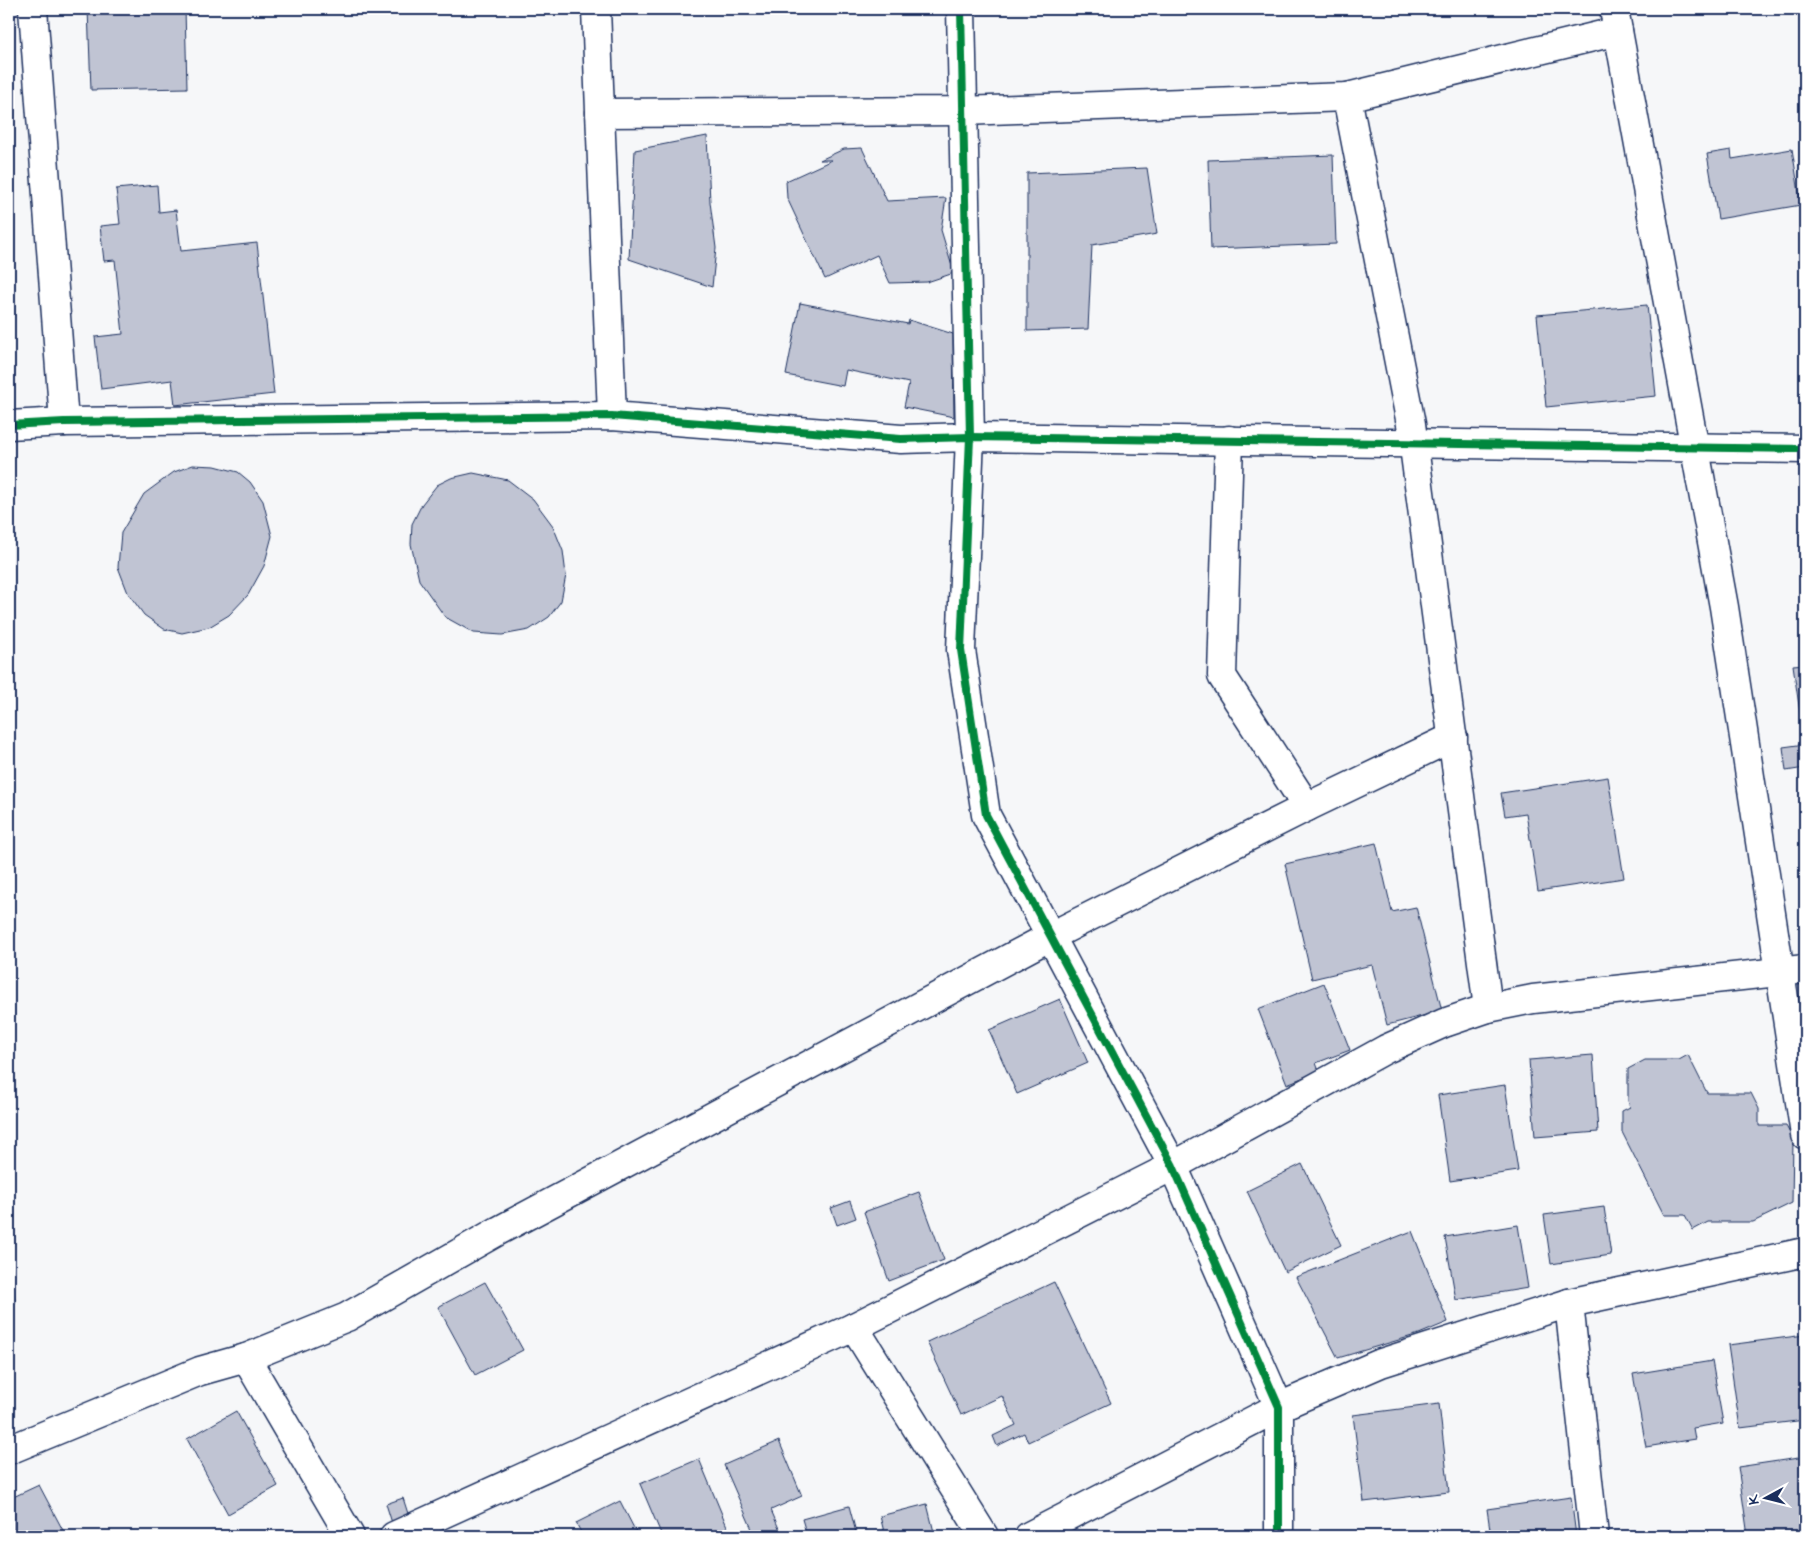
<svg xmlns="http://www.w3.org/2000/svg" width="1814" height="1545" viewBox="0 0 1814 1545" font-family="Mynerve,sans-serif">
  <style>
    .building { fill: #c0c4d3; stroke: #1b2f5e }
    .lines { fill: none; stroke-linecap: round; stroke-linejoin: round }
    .minor-casing { stroke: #1b2f5e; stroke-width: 31 }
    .minor { stroke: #fff; stroke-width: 28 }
    .cycleway-casing { stroke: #fff; stroke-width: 11 }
    .cycleway { stroke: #00873e; stroke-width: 8 }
  </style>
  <rect width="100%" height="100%" fill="#f6f7f9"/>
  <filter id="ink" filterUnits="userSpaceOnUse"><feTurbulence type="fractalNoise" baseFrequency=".02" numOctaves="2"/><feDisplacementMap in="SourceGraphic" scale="10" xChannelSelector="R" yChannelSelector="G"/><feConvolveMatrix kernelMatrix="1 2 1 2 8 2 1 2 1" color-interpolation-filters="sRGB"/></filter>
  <g filter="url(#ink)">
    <g class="building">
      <path d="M88,9h97l2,79 -96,2z"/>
      <path d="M707,136l3,66 6,46 -4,39 -83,-28 6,-109z"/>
      <path d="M862,148l25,53 59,-3 -5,32 13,43 -27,9 -37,1 -13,-28 -52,24 -38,-81 -1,-17 46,-21h-12l24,-11z"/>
      <path d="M1792,149l9,56 -83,14 -11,-65 24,-4 1,9z"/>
      <path d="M1333,155l3,89 -125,5 -3,-89z"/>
      <path d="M1147,168l10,66 -65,11 -4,84 -61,2v-158z"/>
      <path d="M157,185l2,27 17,-2 5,41 76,-8 17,151 -99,11 -3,-25 -71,9 -6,-52 28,-3 -8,-74 -11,1 -4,-35 20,-2 -4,-35z"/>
      <path d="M800,303l108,21 1,-4 44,14 1,83 -50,-10 5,-24 -63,-13 -3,16 -57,-11z"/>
      <path d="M1647,305l9,91 -110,11 -9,-92z"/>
      <path d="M193,465l22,1 23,6 12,10 13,19 9,35 -8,30 -16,29 -19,20 -20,12 -27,6 -18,-4 -20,-14 -16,-22 -10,-26 3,-34 23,-39 30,-22z"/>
      <path d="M473,473l35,7 25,19 20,27 10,25 3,24 -5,26 -12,16 -20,13 -27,5 -28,-2 -29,-16 -26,-37 -8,-36 1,-20 10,-20 15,-19 14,-7z"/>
      <path d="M1805,664v76h-1l-11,-75z"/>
      <path d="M1805,744v24l-19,3 -3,-24z"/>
      <path d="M1608,777l16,101 -86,13 -12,-78 -21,3 -4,-23z"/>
      <path d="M1376,843l16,69 24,-5 26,104 -55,14 -15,-60 -60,14 -27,-115z"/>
      <path d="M1324,983l26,67 -34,13 3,8 -32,13 -29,-75z"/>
      <path d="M1060,999l28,64 -71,31 -28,-64z"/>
      <path d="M1593,1055l5,77 -63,5 -6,-77z"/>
      <path d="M1688,1055l19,38h44l8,16v17h27l7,13 -1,64 -39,19h-45l-15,8 -8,-15h-21l-42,-83v-21l8,-4 -2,-6v-32l17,-9h34z"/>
      <path d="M1505,1085l13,86 -68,10 -12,-86z"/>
      <path d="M1302,1164l39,81 -56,27 -38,-81z"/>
      <path d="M919,1192l25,68 -55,21 -25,-69z"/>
      <path d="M850,1201l6,17 -19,7 -6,-17z"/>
      <path d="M1604,1207l7,48 -60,9 -7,-49z"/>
      <path d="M1518,1225l10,63 -72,12 -11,-63z"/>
      <path d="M1412,1231l36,91 -29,12 -81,24 -42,-81z"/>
      <path d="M9,1239l6,64 -6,1z"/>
      <path d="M485,1282l38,68 -48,25 -37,-68z"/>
      <path d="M1054,1282l57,121 -83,39 -4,-9 -27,13 -4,-10 23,-11 -14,-29 -41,19 -34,-73z"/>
      <path d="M1805,1335v85l-65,8 -12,-83z"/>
      <path d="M1712,1361l11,62 -30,5 2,11 -49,8 -13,-73z"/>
      <path d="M1439,1404l10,88 -85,10 -11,-87z"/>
      <path d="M236,1411l42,75 -50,28 -41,-75z"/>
      <path d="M779,1441l23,55 -31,14 9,21 -13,5h-12l-31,-71z"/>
      <path d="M1805,1457v78l-57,1 -10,-69z"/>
      <path d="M699,1459l32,77h-69l-22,-52z"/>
      <path d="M39,1485l27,51h-57v-37z"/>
      <path d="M1571,1497l5,39h-85l-4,-27z"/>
      <path d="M403,1498l7,22 -17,6 -7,-22z"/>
      <path d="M620,1501l18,35h-55l-7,-13z"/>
      <path d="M927,1504l8,32h-50l-5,-20z"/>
      <path d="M849,1506l8,30h-50l-5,-17z"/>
    </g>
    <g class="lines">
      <defs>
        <g id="minor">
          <path d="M33,9l31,413"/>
          <path d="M596,9l16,407"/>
          <path d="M961,9l9,428 -9,213 25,165 187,351 106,241v129"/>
          <path d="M1614,9l110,598 81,528"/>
          <path d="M1347,97l64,327 77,584"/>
          <path d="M600,113l363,-2 384,-14 271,-66"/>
          <path d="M9,425l55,-3 548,-6 289,23 69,-2 835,12"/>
          <path d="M1229,440l-7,236 85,131"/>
          <path d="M1569,1303l25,233"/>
          <path d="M854,1327l130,209"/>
          <path d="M246,1358l101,-41 151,-86 553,-295 256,-129 146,-70"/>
          <path d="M9,1450l191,-79 46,-13 104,178"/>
          <path d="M394,1536l460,-209 319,-161 213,-117 58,-26 44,-15 45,-9 272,-30"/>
          <path d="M1029,1536l250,-129 102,-44 188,-60 236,-51"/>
        </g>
      </defs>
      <use href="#minor" class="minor-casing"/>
      <use href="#minor" class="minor"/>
      <defs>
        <g id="cycleway">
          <path d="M961,9l9,428 -9,213 25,165 187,351 106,241v129"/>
          <path d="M9,425l55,-3 548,-6 289,23 69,-2 835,12"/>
        </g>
      </defs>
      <use href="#cycleway" class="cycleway-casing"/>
      <use href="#cycleway" class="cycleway"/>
    </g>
  </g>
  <rect width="1814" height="1545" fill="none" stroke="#fff" stroke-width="30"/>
  <rect x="15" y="15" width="1784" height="1515" fill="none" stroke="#1b2f5e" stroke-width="2" filter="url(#ink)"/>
  <g transform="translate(1766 1498) rotate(263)" stroke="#ffffff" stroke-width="4" paint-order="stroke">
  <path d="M0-4L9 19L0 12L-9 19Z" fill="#1b2f5e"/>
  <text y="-8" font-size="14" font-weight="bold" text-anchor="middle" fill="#1b2f5e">K</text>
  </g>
</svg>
